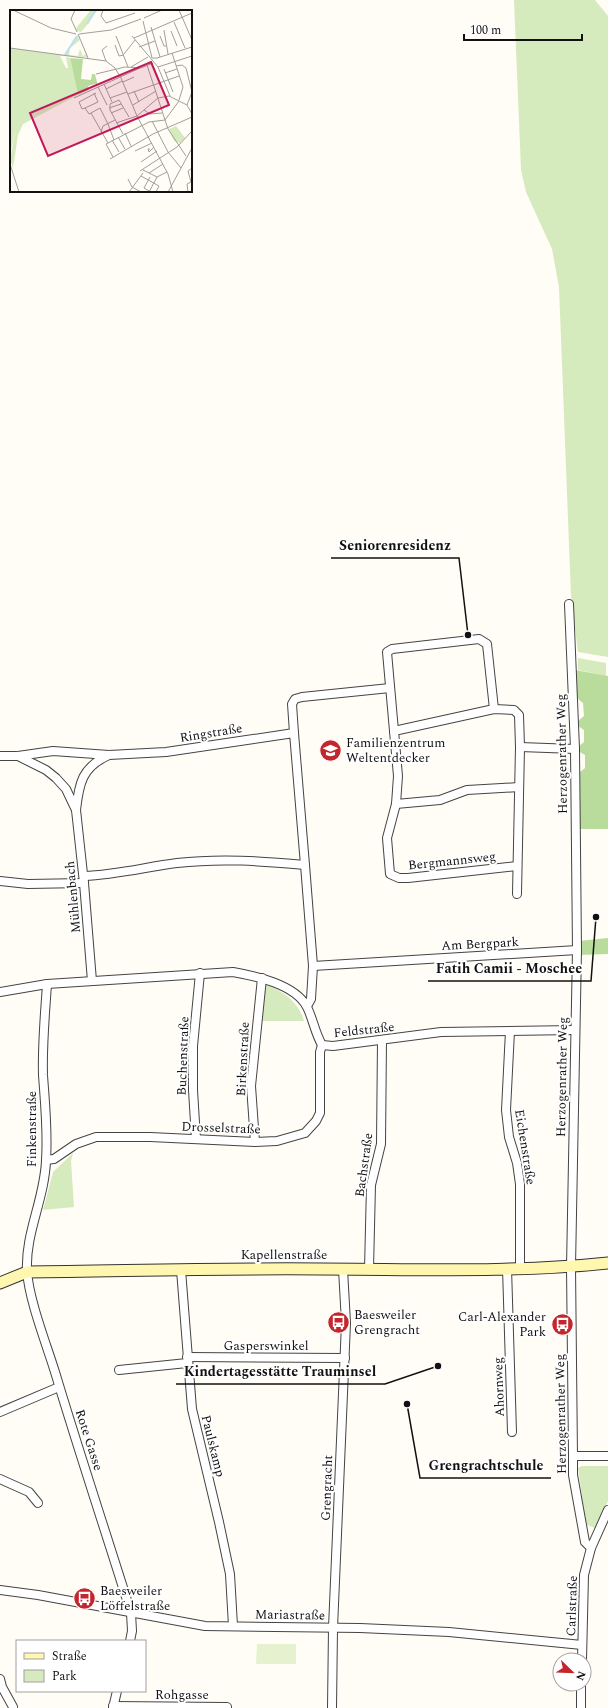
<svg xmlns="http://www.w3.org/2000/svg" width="608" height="1708" viewBox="0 0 608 1708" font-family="Spectral,serif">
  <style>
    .green { fill: #d5ebbd }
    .forest { fill: #b9dc9c }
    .pitch { fill: #e6f2cf }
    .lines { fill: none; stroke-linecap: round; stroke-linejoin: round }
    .street-casing { stroke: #444; stroke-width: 10 }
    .secondary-casing { stroke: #333; stroke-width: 13 }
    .street { stroke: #fff; stroke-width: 8 }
    .secondary { stroke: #fff6b0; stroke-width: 11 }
    .labels { text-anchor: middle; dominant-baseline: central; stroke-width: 4; stroke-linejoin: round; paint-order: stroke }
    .street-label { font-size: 13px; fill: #111; stroke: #fff }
    .poi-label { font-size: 13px; fill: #111; stroke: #fff; text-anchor: start }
    .inset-river { fill: none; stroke: #b9e0f7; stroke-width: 2 }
    .inset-road { fill: none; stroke: #a09f9a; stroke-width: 1 }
    .view { fill: #c2185b; fill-opacity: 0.15; stroke: #c2185b; stroke-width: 2 }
    .inset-edge { fill: none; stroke: #111; stroke-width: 2 }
    .leader { fill: none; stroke: #111; stroke-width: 1.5 }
    .callout-dot { fill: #111; stroke: #fff; stroke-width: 1.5 }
    .callout-label { font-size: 14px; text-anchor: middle; font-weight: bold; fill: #111; stroke: #fff; stroke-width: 4; stroke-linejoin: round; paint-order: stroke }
  </style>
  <rect width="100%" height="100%" fill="#fffdf5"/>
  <g class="green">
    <path d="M514,0h81l13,16v641l-30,-5 -7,-56 -12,-309 -7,-38 -26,-57 -5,-22z"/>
    <path d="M578,658l28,5v13l-28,-6z"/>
    <path d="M265,985c18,5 34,18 39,36h-44z"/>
    <path d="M73,1153l-2,8 3,46 -31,3 10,-38z"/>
    <path d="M582,1466h26v35l-13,27 -8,-3 -2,-6 -7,-51z"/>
  </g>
  <g class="forest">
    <path d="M575,670l33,6v153h-29v-56l6,-5v-13l-7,-4v-4l6,-5v-12l-6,-4v-5l6,-5 -1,-13c-11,-7 -8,-20 -8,-33z"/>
    <path d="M608,938v16l-29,1v-14z"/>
  </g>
  <path class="pitch" d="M257,1644h39v20h-40z"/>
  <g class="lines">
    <defs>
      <g id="street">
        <path d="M569,604l6,145 2,201 -6,317 2,189v19l12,67 6,6"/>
        <path d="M494,709l-7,-65 -8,-5 -87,10 -5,3 11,124 -2,28 -9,34 3,36 9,4h9l109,-12"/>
        <path d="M394,731l100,-22 20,1 5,5 1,32 -3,147"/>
        <path d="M294,733l-2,-29 3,-5 7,-2 88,-9"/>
        <path d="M520,747l55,2"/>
        <path d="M0,756h18l35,-5 56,4 57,-3 128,-19 11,132c-43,-4 -85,-7 -128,-2 -31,4 -61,12 -93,13"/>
        <path d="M18,756l28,14 10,8 10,11 10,21 8,73 8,98"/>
        <path d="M396,804l44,-4 27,-10 52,-3"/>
        <path d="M76,810c3,-27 6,-43 33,-55"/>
        <path d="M305,865l8,101 -2,33 -4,7"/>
        <path d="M0,881l28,3 56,-1"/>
        <path d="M313,966l264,-16"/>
        <path d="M47,984c-2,31 -5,61 -4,91 2,29 5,56 3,85 -1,38 -21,73 -19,111 2,29 19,72 28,101 24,80 51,161 76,241l1,18 -2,10"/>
        <path d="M0,992l47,-8 186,-12c22,4 62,12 74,35 6,12 8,26 15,38"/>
        <path d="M510,1031l-4,79 3,27 8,26 3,21v84"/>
        <path d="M322,1045l11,1 108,-14 134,-2"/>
        <path d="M196,1139l-3,-49v-44l7,-73"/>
        <path d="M255,1142l-4,-56 11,-108"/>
        <path d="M46,1160l8,-1 22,-15 20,-7h54l105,5 22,-1 28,-8 11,-12 4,-8v-61l2,-7"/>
        <path d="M507,1268l5,164"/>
        <path d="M369,1269l2,-84 10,-41 1,-104"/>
        <path d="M181,1270l11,139 27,113 11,52 3,52"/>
        <path d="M187,1357l158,1"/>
        <path d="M119,1370l68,-7"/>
        <path d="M0,1412l59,-25"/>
        <path d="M573,1456h35"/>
        <path d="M0,1479l29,13 9,11"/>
        <path d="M0,1590l38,5 167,31 155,2 89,4 133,13"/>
        <path d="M582,1660l2,-85 7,-27 17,-38"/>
        <path d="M0,1679l2,8 11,20"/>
        <path d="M113,1706l114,1"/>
        <path d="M113,1708l4,-17"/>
        <path d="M332,1708l1,-80 13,-305 -3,-54"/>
        <path d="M581,1708v-24"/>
      </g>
      <path id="secondary" d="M0,1283l27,-11c98,-1 196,-4 294,-3 95,0 192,4 287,-6"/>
    </defs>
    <use href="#street" class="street-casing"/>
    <use href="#secondary" class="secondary-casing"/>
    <use href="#street" class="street"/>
    <use href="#secondary" class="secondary"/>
  </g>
  <defs>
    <symbol id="school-disc" viewBox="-11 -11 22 22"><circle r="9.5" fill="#c4262e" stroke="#fff"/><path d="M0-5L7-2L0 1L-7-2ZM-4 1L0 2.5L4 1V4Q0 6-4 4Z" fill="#fff"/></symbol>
    <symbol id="bus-disc" viewBox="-11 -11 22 22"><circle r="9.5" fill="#c4262e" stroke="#fff"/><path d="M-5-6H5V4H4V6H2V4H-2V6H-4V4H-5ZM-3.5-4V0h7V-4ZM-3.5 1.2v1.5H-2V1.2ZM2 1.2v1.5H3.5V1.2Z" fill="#fff"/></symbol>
  </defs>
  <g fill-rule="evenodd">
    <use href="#school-disc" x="318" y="738" width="25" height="25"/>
    <use href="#bus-disc" x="326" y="1310" width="25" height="25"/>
    <use href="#bus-disc" x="550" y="1312" width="25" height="25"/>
    <use href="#bus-disc" x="72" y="1586" width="25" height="25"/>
  </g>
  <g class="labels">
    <g class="street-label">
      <text transform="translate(211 733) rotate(-9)">Ringstraße</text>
      <text transform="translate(562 754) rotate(-91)">Herzogenrather Weg</text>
      <text transform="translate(452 861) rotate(-6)">Bergmannsweg</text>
      <text transform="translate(73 897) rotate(-95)">Mühlenbach</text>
      <text transform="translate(480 944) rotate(-3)">Am Bergpark</text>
      <text transform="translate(364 1030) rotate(-6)">Feldstraße</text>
      <text transform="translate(183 1056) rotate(-88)">Buchenstraße</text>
      <text transform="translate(243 1059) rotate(-87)">Birkenstraße</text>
      <text transform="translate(562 1077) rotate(-89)">Herzogenrather Weg</text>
      <text transform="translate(221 1128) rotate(2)">Drosselstraße</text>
      <text transform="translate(32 1129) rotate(-90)">Finkenstraße</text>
      <text transform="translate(525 1147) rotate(81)">Eichenstraße</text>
      <text transform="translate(364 1165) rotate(-82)">Bachstraße</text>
      <text x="284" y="1255">Kapellenstraße</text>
      <text x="266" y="1346">Gasperswinkel</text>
      <text transform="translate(499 1387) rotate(-92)">Ahornweg</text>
      <text transform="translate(561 1414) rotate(-91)">Herzogenrather Weg</text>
      <text transform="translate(89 1440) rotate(72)">Rote Gasse</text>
      <text transform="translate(213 1446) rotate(76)">Paulskamp</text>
      <text transform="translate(327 1488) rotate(-88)">Grengracht</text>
      <text transform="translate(572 1606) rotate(-88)">Carlstraße</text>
      <text transform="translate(290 1615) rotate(1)">Mariastraße</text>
      <text x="182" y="1695">Rohgasse</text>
    </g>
    <g class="poi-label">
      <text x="346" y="743">Familienzentrum<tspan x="346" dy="15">Weltentdecker</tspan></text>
      <text x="354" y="1315">Baesweiler<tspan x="354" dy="15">Grengracht</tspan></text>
      <text x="546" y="1317" text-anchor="end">Carl-Alexander<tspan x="546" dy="15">Park</tspan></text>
      <text x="100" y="1591">Baesweiler<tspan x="100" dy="15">Löffelstraße</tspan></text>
    </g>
  </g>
  <g transform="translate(10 10)">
    <rect width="182" height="182" fill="#fffdf5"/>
    <path d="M81,0h5l-9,15 -6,7 -4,-1 -1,-3zM67,25l3,5 -10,8 -1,7 9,1 2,-7 3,7 3,-2 -3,-6 -3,1 3,-1 5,9 -28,-1 6,12h2l-2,-11 4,1 8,37 -55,29 -5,11 -5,33 -3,-9 6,-31 -6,26v-106l54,7zM166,116l9,12 -5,5 -6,-2 -5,-12z" fill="#d5ebbd"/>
    <path d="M60,48l13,1 -2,20 10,1 1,-6h3l3,12 -3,-2 -7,2 1,4 -11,5z" fill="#b9dc9c"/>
    <path class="inset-river" d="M77,14l9,-14M55,45l12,-19"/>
    <path class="inset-road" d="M3,0l38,18 25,6M65,0l-4,9 6,13M93,0l-2,6 5,7 29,-10M169,0l13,30M134,8l18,-8M133,11l9,37M164,12l11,26M141,17l9,30M154,20l4,24M161,21l6,15M68,24l10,24M69,24l32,-4 30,-11M106,26l12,31M122,26l26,31M150,26l4,10h2M124,28l58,-25M105,35l4,11 5,-1M97,36l-5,4 4,11 9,7 6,10 16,38 31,58 5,18M129,37l16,-6M0,38l96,13M162,43l11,34 -4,13M114,44l11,-14M142,48h5l35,-11M137,55l21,64 18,27M166,56l6,-1 4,3 6,24 -5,13M121,57l17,-10M148,57l34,-11M148,57l12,29M154,59l9,23M155,63l12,-4M86,64l29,-7 16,1 12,-5M113,72l11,-5M94,74l8,18M88,77l9,18M96,79l16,-8M124,81l5,11M118,84l51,-18M64,88l66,-30M100,88l17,-6M123,95l23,-14M75,98l13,-6 -4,-9M99,98l12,-4M134,100l6,4 12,-1M81,103l-2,1 -4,-6 -3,1 -3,-7 17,-9M101,103l12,-5M142,111l16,31 13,16M106,113l21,-7 21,-18 11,-2 18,9 5,9M98,114l6,16M91,122l2,-6 12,-6M115,123l6,13M113,124l-13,-24v-6l9,-4 10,17M108,127l7,12M102,130l7,12M98,133l-17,-30 9,-5 8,16M140,139h-2l1,3 5,-5M125,141l17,-8M103,147l-7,-13 43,-22 16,-2 14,-19M100,149l43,-25 39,-17M131,152l16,-11M0,154l9,28M133,160l14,7 10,-5M130,161l37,-24 15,-16M139,163l14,-9M131,166l18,10 -3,6M140,167l-6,11 7,4M118,169l4,8 9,5M119,182l14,-19M139,182l8,-15M158,182l24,-44M178,182l-1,-8 4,-2 -3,-11 4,-3"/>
    <path class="view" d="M141,52l18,43 -121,51 -18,-43z"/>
    <rect width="182" height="182" class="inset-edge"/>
  </g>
  <path class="leader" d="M468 635L459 558H331M596 917L591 981H428M438 1366L385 1384H176M407 1404L420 1478H551"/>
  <g class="callout-dot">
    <circle cx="468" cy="635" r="4"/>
    <circle cx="596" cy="917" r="4"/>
    <circle cx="438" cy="1366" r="4"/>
    <circle cx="407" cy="1404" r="4"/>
  </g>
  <g class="callout-label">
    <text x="395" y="550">Seniorenresidenz</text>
    <text x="509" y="973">Fatih Camii - Moschee</text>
    <text x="280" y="1376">Kindertagesstätte Trauminsel</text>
    <text x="486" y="1470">Grengrachtschule</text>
  </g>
  <rect x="16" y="1640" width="130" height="52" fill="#ffffff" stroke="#a0a0a0"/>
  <rect x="24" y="1653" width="20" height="6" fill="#fff6b0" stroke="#a0a0a0"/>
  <text x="52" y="1660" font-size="12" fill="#111111">Straße</text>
  <rect x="24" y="1670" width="20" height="12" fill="#d5ebbd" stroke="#a0a0a0"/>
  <text x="52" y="1680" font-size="12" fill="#111111">Park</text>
  <g transform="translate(572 1672) rotate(113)"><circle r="19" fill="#ffffff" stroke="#a0a0a0"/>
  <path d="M0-3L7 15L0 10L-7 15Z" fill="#c4262e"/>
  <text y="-6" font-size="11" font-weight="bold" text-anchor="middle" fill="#111111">N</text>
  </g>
  <path d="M464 34v6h118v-6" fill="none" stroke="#111111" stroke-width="2"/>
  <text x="470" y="34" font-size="12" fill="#111111" stroke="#ffffff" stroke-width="3" paint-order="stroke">100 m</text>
</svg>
